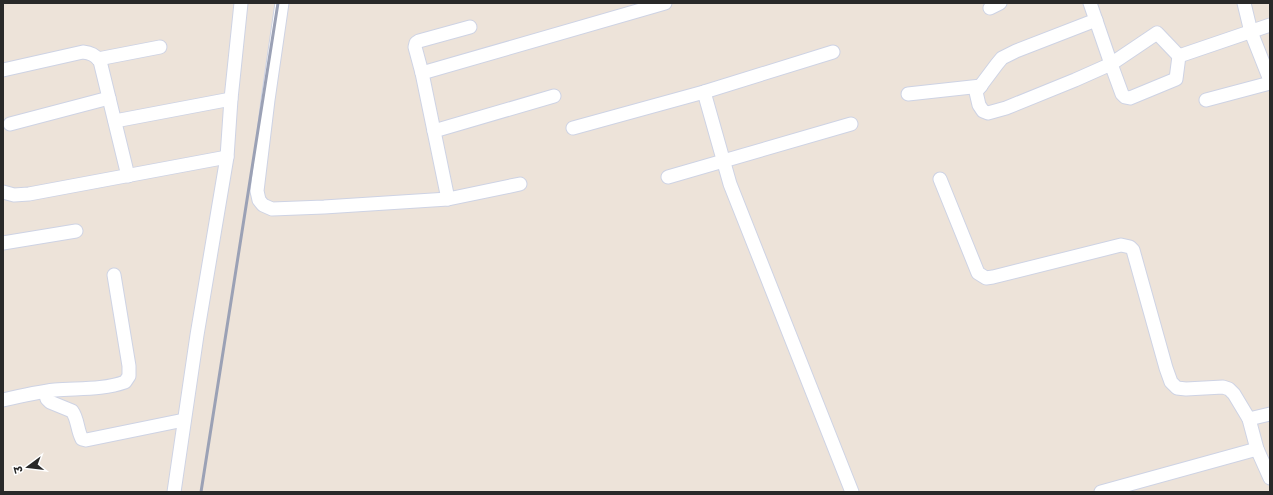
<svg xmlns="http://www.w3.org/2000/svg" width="1273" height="495" viewBox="0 0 1273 495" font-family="Poppins,'Noto Sans Devanagari',sans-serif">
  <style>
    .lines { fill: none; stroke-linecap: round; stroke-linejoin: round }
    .minor-casing { stroke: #ced3e4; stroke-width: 15 }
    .minor { stroke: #fff; stroke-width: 13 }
    .rail { stroke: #9ba1b5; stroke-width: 3 }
  </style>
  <rect width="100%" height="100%" fill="#ede3d9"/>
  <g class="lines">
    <defs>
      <g id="minor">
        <path d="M282,3l-14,97 -11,91 2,9 4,5 9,4 52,-2 124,-8 72,-15"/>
        <path d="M1090,3l21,61 46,-31 22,23"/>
        <path d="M1244,3l7,29 19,48"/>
        <path d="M990,8l10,-5"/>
        <path d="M1096,20l-80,31 -14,7 -5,6 -21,28 3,13 4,6 5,2 18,-5 69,-28 36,-16 11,30 3,3 5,1 46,-19 3,-23 91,-31"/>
        <path d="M98,59l62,-12"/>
        <path d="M3,70l80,-18c8,1 12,3 17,9l28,115"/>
        <path d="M422,73l243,-70"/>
        <path d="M704,92l26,92 122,308"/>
        <path d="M908,94l73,-8"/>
        <path d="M1206,100l64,-17"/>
        <path d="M115,121l116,-22"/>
        <path d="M10,124l99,-26"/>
        <path d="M573,128l131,-36 129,-40"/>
        <path d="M434,131l120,-35"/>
        <path d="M668,177l183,-53"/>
        <path d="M940,179l38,94 8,5 7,-1 128,-32 9,2 3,3 33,118 5,14 6,6 9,1 37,-2 6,2 5,5 15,25"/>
        <path d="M3,192l11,3 15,-1 198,-37"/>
        <path d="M448,199l-26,-126 -7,-26 1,-4 3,-2 51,-14"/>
        <path d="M3,243l73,-12"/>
        <path d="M45,392l2,7 3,3 22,9c6,8 5,19 10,28l4,1 98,-20"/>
        <path d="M3,400c17,-4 34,-8 52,-10 22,-2 48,0 70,-8l4,-6v-10l-15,-91"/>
        <path d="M1270,414l-21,5 8,30 13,29"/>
        <path d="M174,492l23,-157 30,-178 4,-58 10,-96"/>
        <path d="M1101,492l156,-43"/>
      </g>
    </defs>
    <use href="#minor" class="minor-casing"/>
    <use href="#minor" class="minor"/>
    <path class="rail" d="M201,492l77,-489"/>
  </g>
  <rect width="1273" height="495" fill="none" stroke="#292929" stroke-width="8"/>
  <g transform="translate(28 467) rotate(255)" stroke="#ffffff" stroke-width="3" paint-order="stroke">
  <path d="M0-3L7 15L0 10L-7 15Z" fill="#292929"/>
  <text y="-6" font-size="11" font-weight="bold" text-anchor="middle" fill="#292929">उ</text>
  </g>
</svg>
